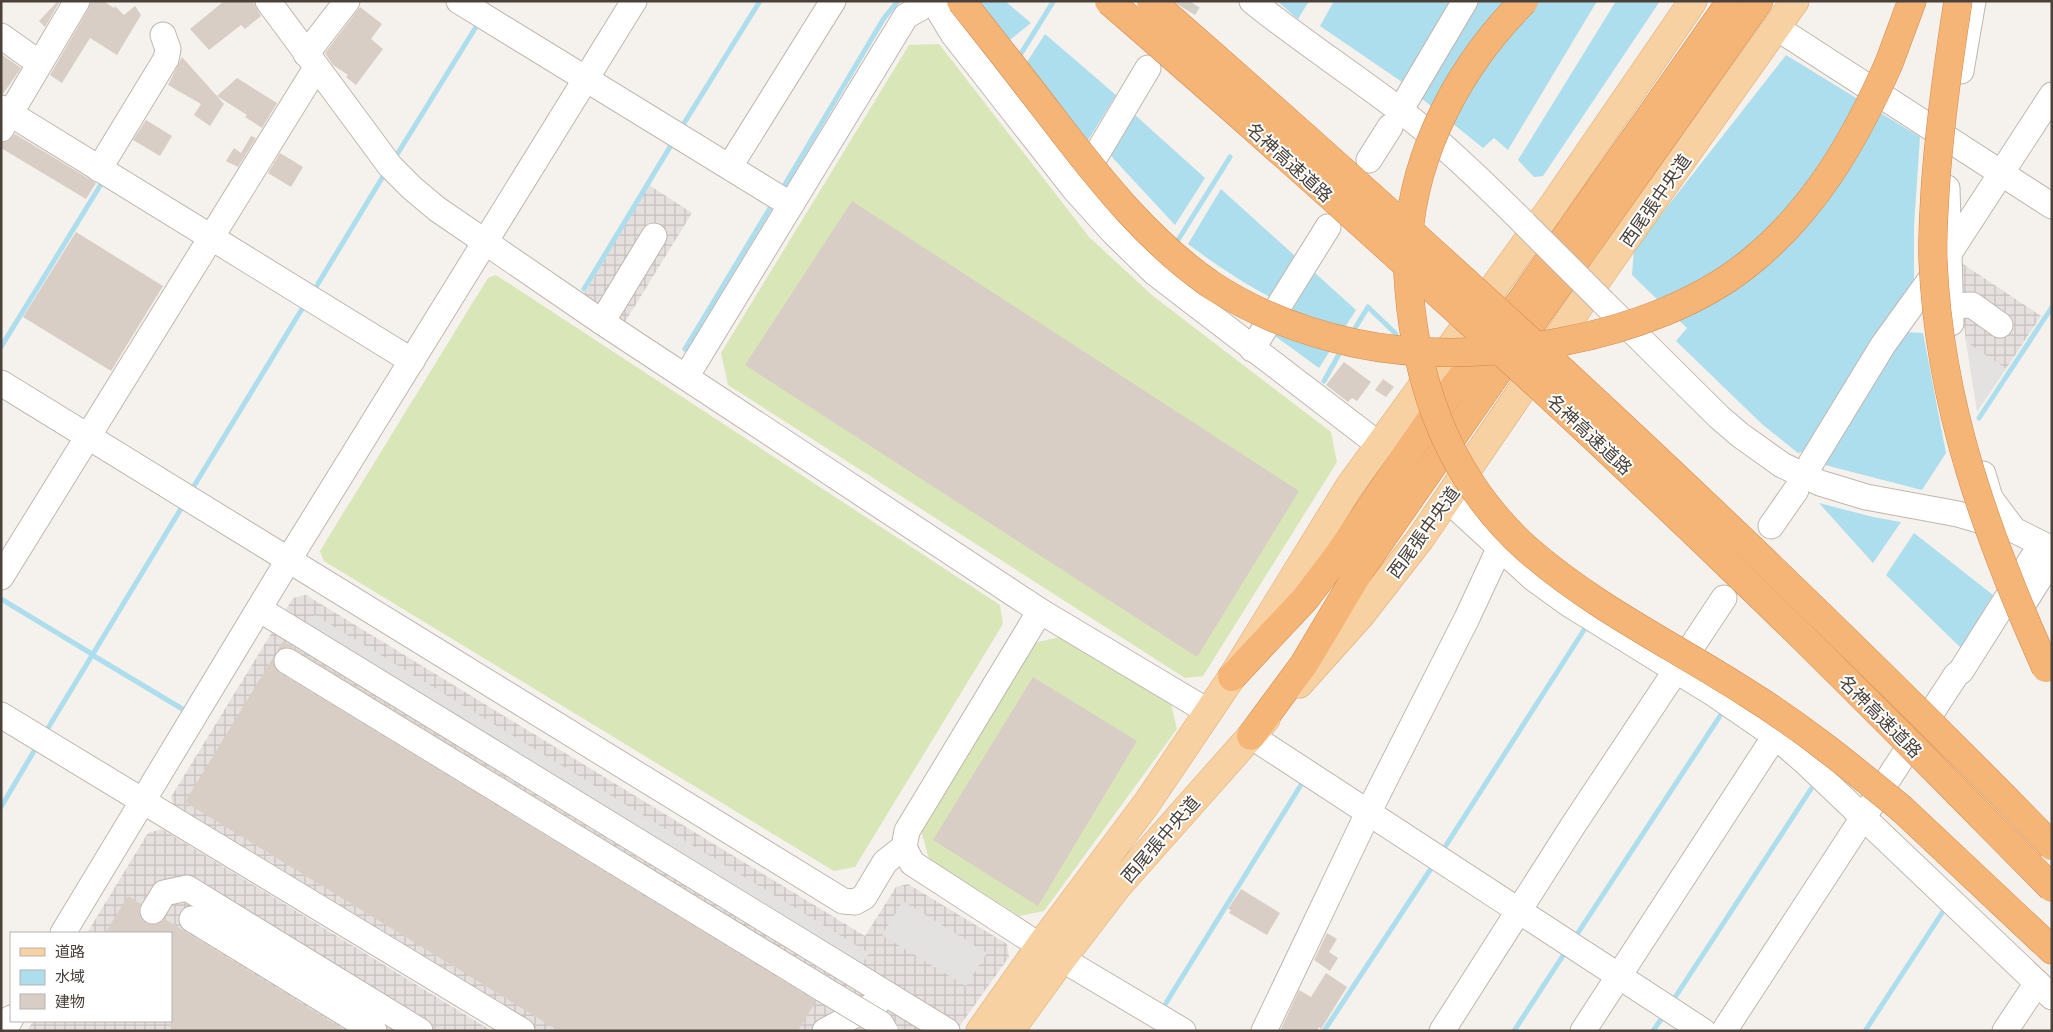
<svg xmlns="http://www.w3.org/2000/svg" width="2053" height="1032" viewBox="0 0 2053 1032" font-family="Lato,'Noto Sans JP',sans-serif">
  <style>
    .industrial { fill: url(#industrial-grid) }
    .grass { fill: #d9e6b8 }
    .parking { fill: #e4e2e0 }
    .water { fill: #addeed }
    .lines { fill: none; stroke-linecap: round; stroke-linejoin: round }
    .stream { stroke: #addeed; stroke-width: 5 }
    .building { fill: #d9cec5 }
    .minor-tunnel { stroke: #d3cec8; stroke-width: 25; stroke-dasharray: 25 12; stroke-linecap: butt }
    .minor-casing { stroke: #c0b7af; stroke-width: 27 }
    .major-casing { stroke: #ddaa72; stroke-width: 29 }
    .highway-casing { stroke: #d48847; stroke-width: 29 }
    .minor { stroke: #fff; stroke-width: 25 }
    .major { stroke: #f8d1a2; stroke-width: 28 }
    .highway { stroke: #f5b577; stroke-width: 28 }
    .minor-bridge-casing { stroke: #c0b7af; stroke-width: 27; stroke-linecap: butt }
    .highway-bridge-casing { stroke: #d48847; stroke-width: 29; stroke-linecap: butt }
    .minor-bridge { stroke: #fff; stroke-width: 25 }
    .highway-bridge { stroke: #f5b577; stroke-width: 28 }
    .labels { text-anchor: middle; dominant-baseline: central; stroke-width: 4; stroke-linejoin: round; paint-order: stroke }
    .street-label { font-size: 18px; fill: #49413a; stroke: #fff }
  </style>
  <defs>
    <pattern id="industrial-grid" width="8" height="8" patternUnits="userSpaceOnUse" patternTransform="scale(1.25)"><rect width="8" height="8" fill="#e5e0dd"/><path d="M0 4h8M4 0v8" fill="none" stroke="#c6c1be"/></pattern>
  </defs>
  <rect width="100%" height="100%" fill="#f5f1ec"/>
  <g class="industrial">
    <path d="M649,185l43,28 -67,109 -41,-28z"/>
    <path d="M1957,260l84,56 -35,53 -40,-27z"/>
    <path d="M306,595l559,341 31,-49 12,-3 99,60 2,13 -53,74h-417l-365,-223 -3,-11 122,-199z"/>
    <path d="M162,829l330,202h-465l6,-10h138v-88h-84l61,-100z"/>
  </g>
  <g class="grass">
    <path d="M939,44l150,193 64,59 178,136 6,30 -134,214 -18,2 -457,-293 -7,-32 188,-308z"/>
    <path d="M496,275l504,330 3,19 -148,243 -21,4 -510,-310 -4,-10 168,-273z"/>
    <path d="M1059,637l112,67 6,25 -133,182 -25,5 -90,-57 -8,-29 113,-187z"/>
  </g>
  <g class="parking">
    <path d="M1966,342l40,27 -29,43z"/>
    <path d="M315,615l554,338 -19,30 -554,-338z"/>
    <path d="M903,901l84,52 -21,33 -84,-51z"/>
  </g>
  <g class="water">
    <path d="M972,1h33l26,22 -36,29z"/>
    <path d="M1277,1h32l-11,18z"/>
    <path d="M1334,1h118l-50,81 -82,-56z"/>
    <path d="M1477,1h120l-89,149 -14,-12 -11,10 -62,-50z"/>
    <path d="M1616,1h44l-117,175 -9,1 -16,-17z"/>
    <path d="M1045,34l71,61 -31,50 -72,-61z"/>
    <path d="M1786,55l134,82 -6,89v57l-103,167 -13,3 -35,-28 -87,-84 11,-13 -55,-53 2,-26z"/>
    <path d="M1135,115l70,63 -30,47 -64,-69z"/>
    <path d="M1221,189l74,67 -25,41c-29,-15 -55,-33 -82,-53z"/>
    <path d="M1314,272l42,38 -37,58 -44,-32z"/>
    <path d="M1904,332l19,1 23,120 -24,37 -101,-26z"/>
    <path d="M1819,503l54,14 28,5 -28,41z"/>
    <path d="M1914,533l79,62 -32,53 -75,-73z"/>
  </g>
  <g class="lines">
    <g class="stream">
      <path d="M1017,60l36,-58"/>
      <path d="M681,128l79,-127"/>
      <path d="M398,153l81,-131"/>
      <path d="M784,186l100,-168 14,-17"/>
      <path d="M1178,240l52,-83"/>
      <path d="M584,289l89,-147"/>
      <path d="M313,292l69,-114"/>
      <path d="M1352,333l16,-26 28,27"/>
      <path d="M1,347l102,-166"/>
      <path d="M685,349l88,-146"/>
      <path d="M1324,381l18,-32"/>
      <path d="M1979,418l73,-111"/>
      <path d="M191,491l114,-187"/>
      <path d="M1,599l91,55"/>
      <path d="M94,656l95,57"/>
      <path d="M45,733l137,-226"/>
      <path d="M1,807l36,-61"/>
      <path d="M1443,850l141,-220"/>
      <path d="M1574,939l146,-223"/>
      <path d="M1672,1002l139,-213"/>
      <path d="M1166,1003l138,-223"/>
      <path d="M1324,1031l110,-167"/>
      <path d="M1514,1031l52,-80"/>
      <path d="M1653,1031l11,-16"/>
      <path d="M1865,1031l77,-118"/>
    </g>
  </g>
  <g class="building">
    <path d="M58,1h2l-15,26 -6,-6z"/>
    <path d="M91,1h12l11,7 1,-2 9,9 11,-9 6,9 -24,40 -27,-17 -28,45 -12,-8 39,-67z"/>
    <path d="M224,1h29l8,15 -16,13 -4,-4 -32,25 -19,-21z"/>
    <path d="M360,7l22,17 -11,15 12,10 -27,36 -10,-8 2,-2 -15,-10 -8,-12z"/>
    <path d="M1,54l20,14 -18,26h-2z"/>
    <path d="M182,57l42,47 -14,22 -16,-11 7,-11 -33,-19z"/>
    <path d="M237,78l40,25 -15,25 -17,-11 2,-2 -30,-19z"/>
    <path d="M146,120l26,16 -12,20 -27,-16z"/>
    <path d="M15,134l81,49 -10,16 -85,-51v-5l7,-2z"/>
    <path d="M251,136l5,2 -18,29 -12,-6 8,-13 7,5z"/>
    <path d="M280,153l23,14 -12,20 -23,-14z"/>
    <path d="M852,201l447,290 -102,166 -452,-292z"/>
    <path d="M76,232l87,54 -52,85 -88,-54z"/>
    <path d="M1344,362l27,20 -14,19 -5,-3 -4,4 -22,-17z"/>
    <path d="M1383,379l11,8 -8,10 -11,-7z"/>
    <path d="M283,641l548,336 -537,-328 -7,-2 -10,4z"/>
    <path d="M274,656v11l6,6 536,328 -18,30h-239l-374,-229z"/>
    <path d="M1033,677l104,64 -99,165 -105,-66z"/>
    <path d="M1241,889l39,24 -13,22 -38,-22 2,-3 -3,-1z"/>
    <path d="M128,896l13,8 -2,7 2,7 4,5 8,2 7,-2 5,-4 181,112h-175v-98h-66z"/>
    <path d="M1327,933l10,6 -8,13 9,6 -8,13 -16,-11z"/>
    <path d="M1326,973l21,14 -26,42 -2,-2 -2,4h-37l19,-41 12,7z"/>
  </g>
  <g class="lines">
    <path class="minor-tunnel" d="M1165,40l24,-39"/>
    <defs>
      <g id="minor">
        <path d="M268,1l122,165 22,22 25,21 165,113 438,289 169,101"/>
        <path d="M459,1l332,204"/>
        <path d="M1252,1c53,43 110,79 163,121 38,31 74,66 109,101"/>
        <path d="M1777,28l275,178"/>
        <path d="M1,36l38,27"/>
        <path d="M306,54l41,-53"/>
        <path d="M1961,71l12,-70"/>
        <path d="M1407,99l58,-98"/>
        <path d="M1,108l411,253"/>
        <path d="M1,129l76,-128"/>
        <path d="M1369,160l21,-33"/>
        <path d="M730,166l103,-165"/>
        <path d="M99,169l67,-110 2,-10 -5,-14"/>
        <path d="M1080,182l68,-114"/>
        <path d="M1947,188l4,135"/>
        <path d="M1603,302l116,115 21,18 42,30 38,18 46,14 92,17 44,13"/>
        <path d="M1950,306l22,-1 28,20"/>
        <path d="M602,322l52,-86"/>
        <path d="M1252,349l76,-122"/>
        <path d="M686,377l220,-361 27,-15 20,33 122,156 39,43 41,40 223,171"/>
        <path d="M1,383l842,518 12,1 9,-5 21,-35 19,-15 3,-16 133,-220"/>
        <path d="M1811,463l72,-118 65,-90 104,-160"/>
        <path d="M1983,474l7,24 24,32 38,19"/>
        <path d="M1447,499l86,79 36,26 142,88 64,44 29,25 248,236"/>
        <path d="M1771,526l25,-36"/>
        <path d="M1,577l315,-509"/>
        <path d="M2024,603l23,-37"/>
        <path d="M259,609l688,422"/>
        <path d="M287,661l536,328"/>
        <path d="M1,715l521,316"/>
        <path d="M1251,736l452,295"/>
        <path d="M904,847l8,16 128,83 143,85"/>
        <path d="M153,911l11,-18 23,-5 233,143"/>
        <path d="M192,919l182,112"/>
        <path d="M63,933l226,-374 345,-558"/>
        <path d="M4,1031l7,-13"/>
        <path d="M825,1031l52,-28"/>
        <path d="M1264,1031l104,-218 99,-195 33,-71"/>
        <path d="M1442,1031l132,-207 150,-226"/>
        <path d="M1583,1031l192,-295"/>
        <path d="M1724,1031l232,-356 5,-4 74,-117"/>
        <path d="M2005,1031l32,-48"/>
      </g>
      <g id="major">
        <path d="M1299,684l61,-68 60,-77 186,-272 189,-266"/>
        <path d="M980,1031l60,-85 107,-143 85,-126 117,-190 200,-276 144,-210"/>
        <path d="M1010,1031l52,-72 55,-72 149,-168"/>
      </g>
      <g id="highway">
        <path d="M1889,63l23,-62"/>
        <path d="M1232,677l73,-78 32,-42 74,-109 36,-52 74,-95 210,-300"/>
        <path d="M1251,736l53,-72 56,-94 176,-253 223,-316"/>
        <path d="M1902,809l150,141"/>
      </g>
    </defs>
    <use href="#minor" class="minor-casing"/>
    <use href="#major" class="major-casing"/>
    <use href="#highway" class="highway-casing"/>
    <use href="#minor" class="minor"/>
    <use href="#major" class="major"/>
    <use href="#highway" class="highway"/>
    <defs>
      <g id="minor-bridge">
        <path d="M1524,223l79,79"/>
        <path d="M823,989l58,35 4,7"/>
      </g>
      <g id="highway-bridge">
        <path d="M961,1c34,42 67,85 100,128 44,57 89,113 149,155 44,29 93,48 144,59 120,26 299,-2 395,-80 66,-53 106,-123 140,-200"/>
        <path d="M1109,1c218,189 432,383 639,583 103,99 203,202 304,304"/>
        <path d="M1151,1c310,271 613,550 901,845"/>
        <path d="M1524,1c-72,72 -121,171 -116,274 6,105 39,202 119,274 66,58 147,97 220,144 55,34 105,75 155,116"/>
        <path d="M1958,1c-10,64 -19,127 -23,191 -1,22 -3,46 -2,68 6,146 54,276 113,408"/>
      </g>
    </defs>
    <use href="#minor-bridge" class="minor-bridge-casing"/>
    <use href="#highway-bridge" class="highway-bridge-casing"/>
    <use href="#minor-bridge" class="minor-bridge"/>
    <use href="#highway-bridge" class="highway-bridge"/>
  </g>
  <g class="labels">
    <g class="street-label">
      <text transform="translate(1290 162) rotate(42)">名神高速道路</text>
      <text transform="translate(1655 200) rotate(-55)">西尾張中央道</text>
      <text transform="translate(1590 434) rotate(43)">名神高速道路</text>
      <text transform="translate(1423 532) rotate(-54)">西尾張中央道</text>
      <text transform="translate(1881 716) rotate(45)">名神高速道路</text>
      <text transform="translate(1160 839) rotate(-49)">西尾張中央道</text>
    </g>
  </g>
  <rect width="2053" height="1032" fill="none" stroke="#49413a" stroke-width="5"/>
  <rect x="10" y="932" width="162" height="90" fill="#ffffff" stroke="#b6b3b0"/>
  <rect x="20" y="948" width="25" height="8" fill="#f8d1a2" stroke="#b6b3b0"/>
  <text x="55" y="957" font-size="15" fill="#49413a">道路</text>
  <rect x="20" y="970" width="25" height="15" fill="#addeed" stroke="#b6b3b0"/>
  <text x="55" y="982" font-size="15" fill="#49413a">水域</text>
  <rect x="20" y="994" width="25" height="15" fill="#d9cec5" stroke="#b6b3b0"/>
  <text x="55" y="1007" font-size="15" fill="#49413a">建物</text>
</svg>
